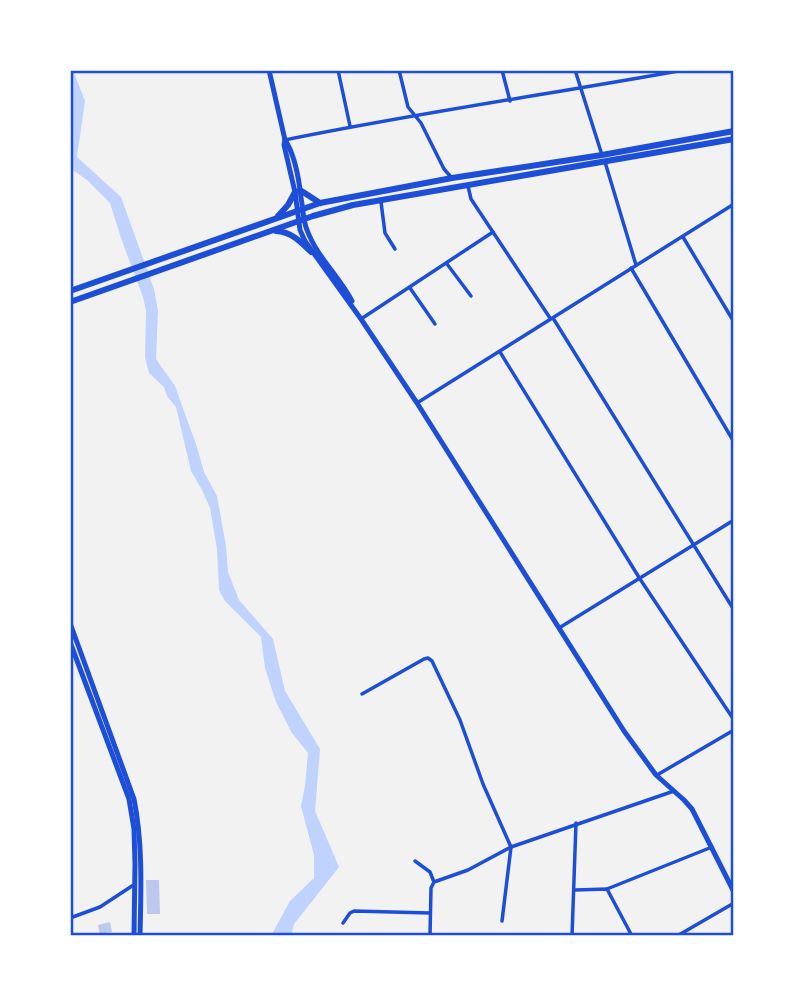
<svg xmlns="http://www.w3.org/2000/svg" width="804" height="1006" viewBox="0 0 804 1006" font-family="'PT Sans Narrow',sans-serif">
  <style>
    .water { fill: #bfd3fe }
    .building { fill: #bdc9ec }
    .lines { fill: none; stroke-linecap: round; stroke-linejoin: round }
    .minor { stroke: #1d4ed8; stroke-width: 3.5 }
    .secondary { stroke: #1d4ed8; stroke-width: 5 }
    .primary { stroke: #1d4ed8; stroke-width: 6 }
    .neatline { fill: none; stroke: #1d4ed8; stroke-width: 2.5 }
  </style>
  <rect width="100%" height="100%" fill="#f2f2f2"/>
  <path class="water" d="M70,70h3l12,31 -8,56 44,40 33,92 4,22 -2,48 19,27 22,61 7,25 13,24 9,50 2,26 11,28 34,39 12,52 35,58 -5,62 24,56 -45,57 -3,12h-20l19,-35 24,-23v-23l-13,-49 4,-20 3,-33 -16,-20 -16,-31 -11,-34 -4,-31 -36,-36 -6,-11 -2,-41 -7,-41 -8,-18 -11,-19 -15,-64 -9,-11 -3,-9 -15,-14 -4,-16 1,-46 -3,-14 -21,-56 -12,-38 -23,-23 -17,-12z"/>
  <g class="building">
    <path d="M146,880h13l1,34h-13z"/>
    <path d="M110,922l2,10 -7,1 1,3h-6l-2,-11z"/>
  </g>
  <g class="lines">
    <g class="minor">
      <path d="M338,70l12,56"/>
      <path d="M399,70l9,37 13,16 23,46 7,8"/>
      <path d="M502,70l8,31"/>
      <path d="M575,70l27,85"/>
      <path d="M285,140c132,-27 266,-46 399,-70"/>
      <path d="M605,162l31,103"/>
      <path d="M468,186l3,13 79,119"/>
      <path d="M381,202l4,31 10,16"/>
      <path d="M683,237l51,85"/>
      <path d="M447,264l24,32"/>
      <path d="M631,268l103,174"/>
      <path d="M410,288l25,36"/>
      <path d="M553,318l181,292"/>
      <path d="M361,319l132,-87"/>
      <path d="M500,352l140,227 94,141"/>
      <path d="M417,403l317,-199"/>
      <path d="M559,628l175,-108"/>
      <path d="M362,694l62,-35 4,-1 4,3 28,59 23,64 28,63 -9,74"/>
      <path d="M657,775l77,-45"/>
      <path d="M415,861l15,11 4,10"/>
      <path d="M607,889l105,-42"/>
      <path d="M575,890l32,-1 25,47"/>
      <path d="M70,918l30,-11 35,-23"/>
      <path d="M343,923l7,-10 4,-2 76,2"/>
      <path d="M430,936l1,-48 3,-6 34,-12 43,-23 163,-56"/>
      <path d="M572,936l4,-113"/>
      <path d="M677,936l57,-33"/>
    </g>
    <g class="secondary">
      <path d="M269,70l16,70 -1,5 11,47 5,38 5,11 56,78 56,84 207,328 32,44 28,25 8,9 42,83"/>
      <path d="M285,140c10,15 14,39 16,58 2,10 2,22 6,32 10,27 32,46 45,71"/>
      <path d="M70,623l64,176c9,45 7,92 6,137"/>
      <path d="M70,642l59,157 5,30 1,35 -1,72"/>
    </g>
    <g class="primary">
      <path d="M300,190l20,13"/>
      <path d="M278,216l10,-11 7,-13"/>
      <path d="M276,231c16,1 25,11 35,21"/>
      <path d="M70,291l250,-88 132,-25 150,-23 132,-24"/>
      <path d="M70,302l243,-86 40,-11 381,-66"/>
    </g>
  </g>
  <rect width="804" height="1006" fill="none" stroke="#ffffff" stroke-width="144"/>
  <rect x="72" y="72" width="660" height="862" class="neatline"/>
</svg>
